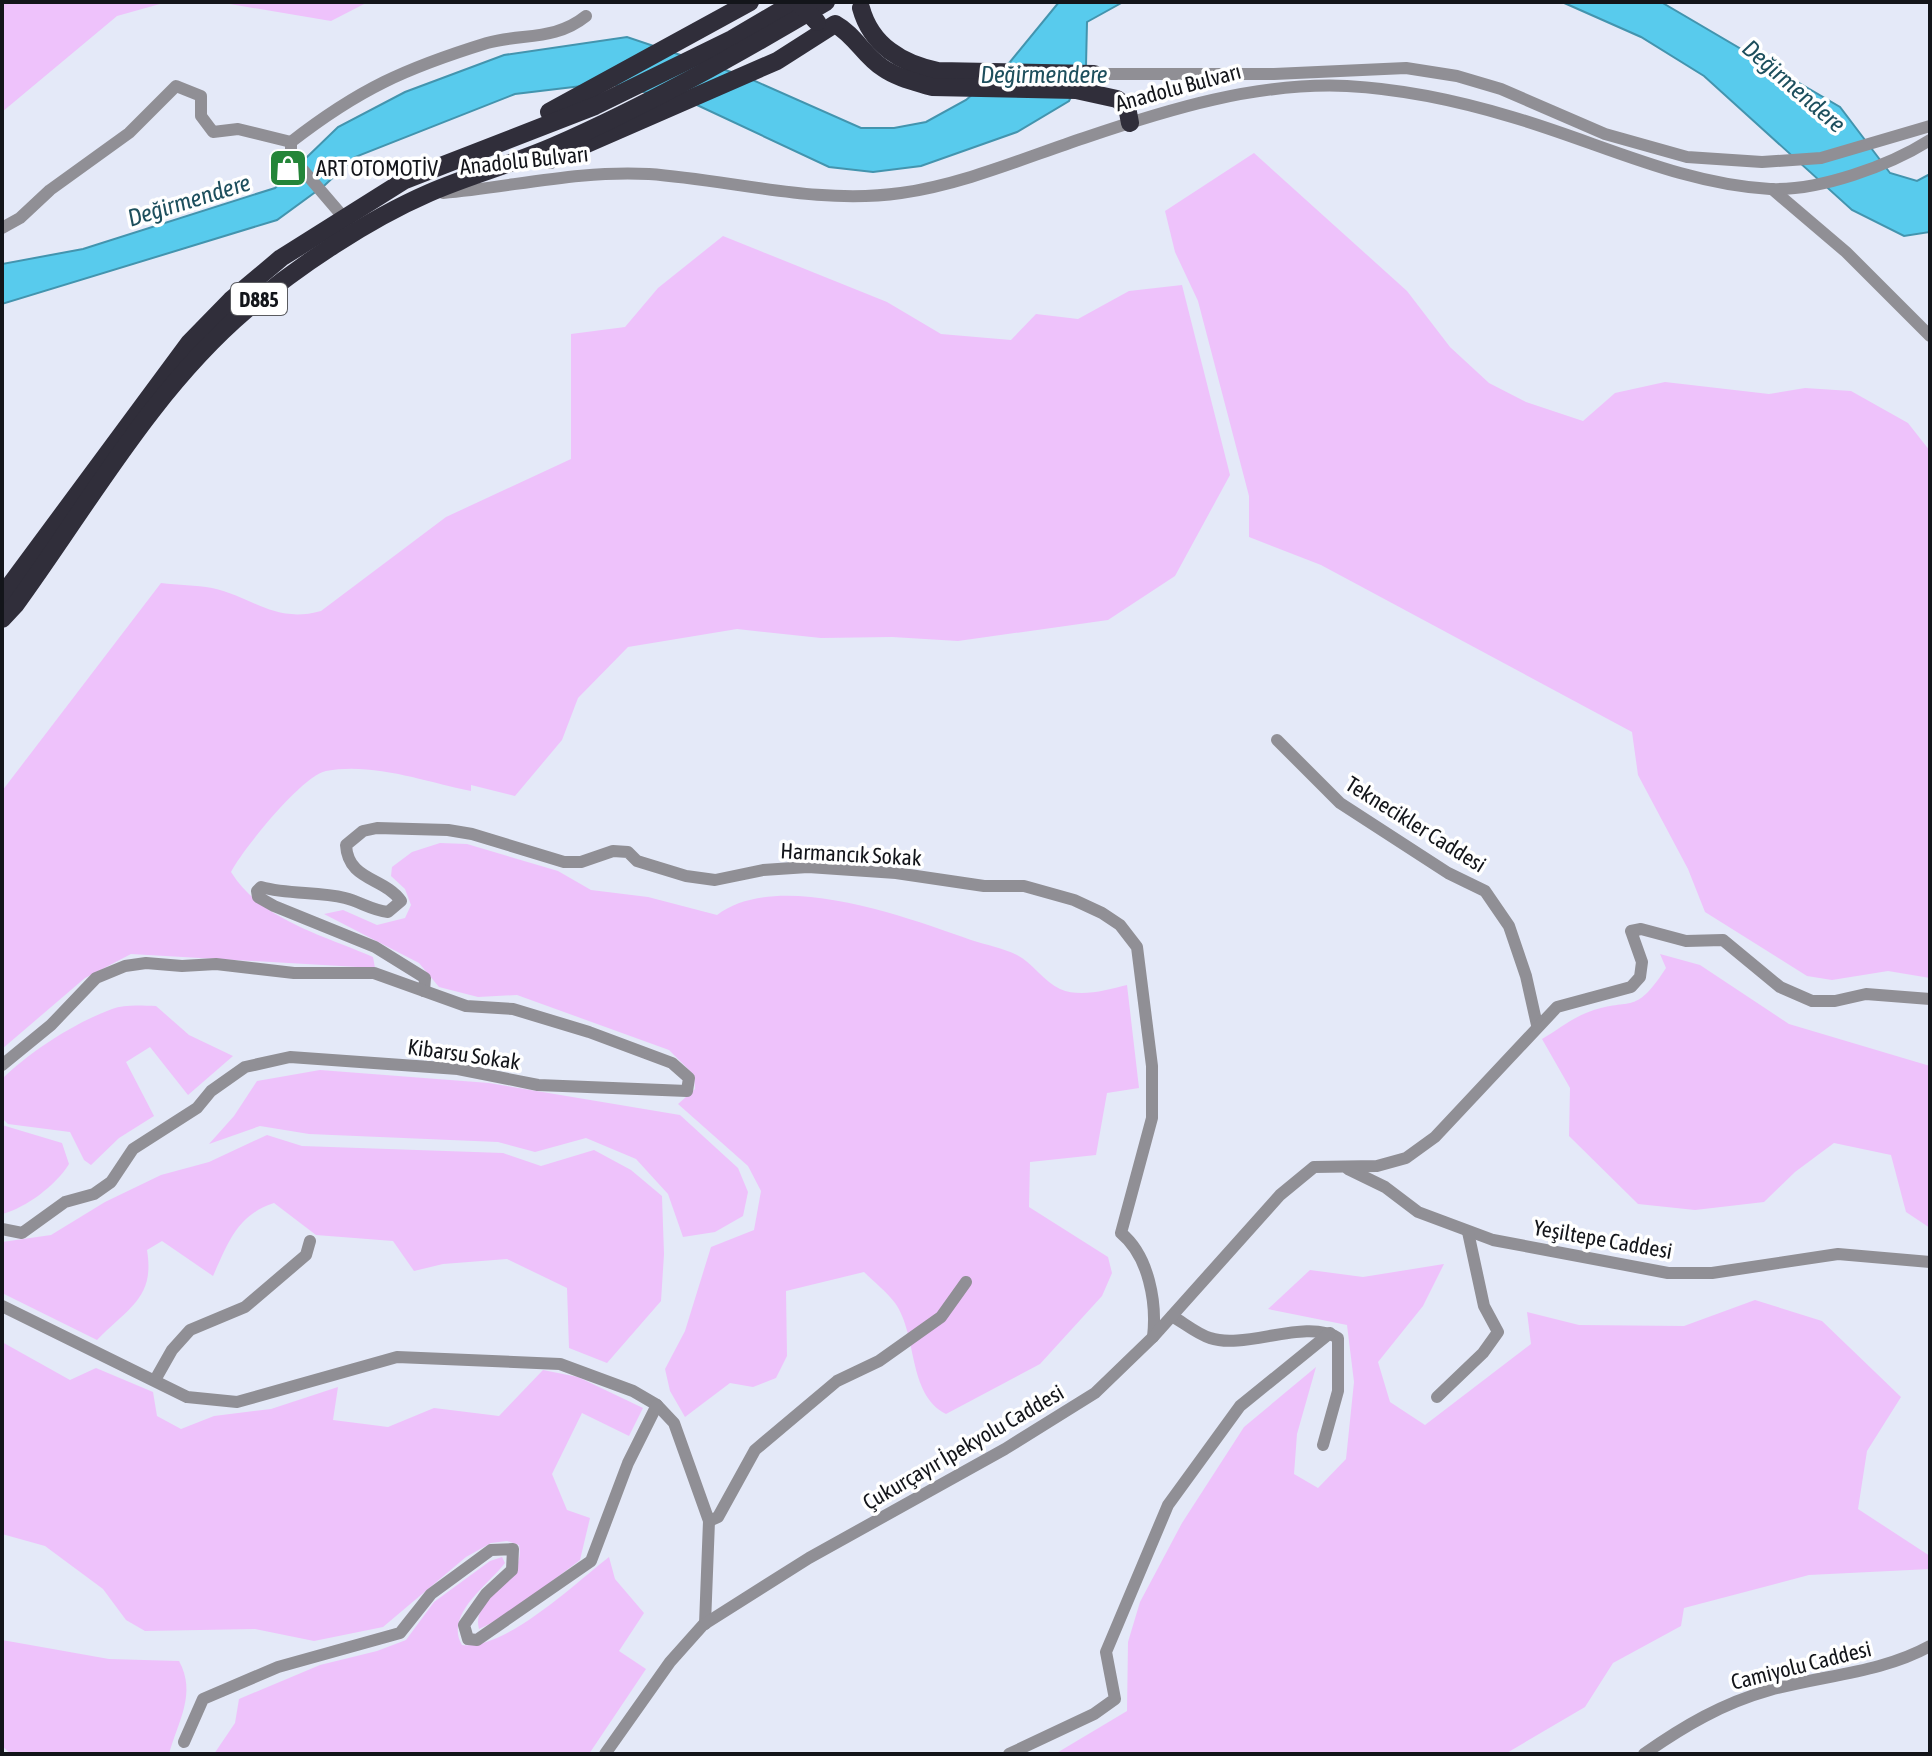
<svg xmlns="http://www.w3.org/2000/svg" width="1932" height="1756" viewBox="0 0 1932 1756" font-family="'Asap Condensed',sans-serif">
  <style>
    .green { fill: #eec2fb }
    .water { fill: #58cbed; stroke: #4394ae; stroke-width: 2 }
    .lines { fill: none; stroke-linecap: round; stroke-linejoin: round }
    .minor { stroke: #908f95; stroke-width: 12 }
    .highway { stroke: #302e3a; stroke-width: 18 }
    .highway-bridge { stroke: #302e3a; stroke-width: 18 }
    .labels { text-anchor: middle; dominant-baseline: central; stroke-width: 7; stroke-linejoin: round; paint-order: stroke }
    .shield { fill: #fff; stroke: #5a5b5f; stroke-width: 2 }
    .shield-label { font-size: 20px; font-weight: bold; fill: #13151a }
    .street-label { font-size: 22px; fill: #13151a; stroke: #fff }
    .poi-label { font-size: 22px; fill: #13151a; stroke: #fff; text-anchor: start }
    .water-label { font-size: 24px; font-style: italic; fill: #1d4f5d; stroke: #fff }
  </style>
  <rect width="100%" height="100%" fill="#e4e9f8"/>
  <g class="green">
    <path d="M2,2h165l-50,14 -115,96z"/>
    <path d="M218,2h150l-37,19z"/>
    <path d="M1254,153l153,138 43,56 39,36 37,19 57,19 32,-28 50,-11 104,12 36,-6 46,3 57,32 22,28v527l-42,-7 -56,9 -25,-4 -102,-64 -17,-43 -50,-94 -6,-43 -311,-167 -72,-28v-41l-51,-195 -23,-49 -10,-41z"/>
    <path d="M723,236l164,66 54,32 70,6 25,-26 42,5 51,-28 53,-6 48,190 -55,101 -67,44 -150,21 -66,-4 -71,1 -84,-9 -109,18 -50,51 -16,42 -47,56 -44,-11v6c-45,-9 -98,-29 -145,-20 -23,4 -84,79 -95,101 30,48 92,63 142,85l2,11 -244,-14 -46,24 -83,71v-258l159,-208c17,2 35,2 51,5 41,9 63,36 109,23l125,-94 125,-58v-125l54,-7 33,-39z"/>
    <path d="M440,843l27,1 91,27 33,19 57,7 69,18c60,-46 189,2 254,25 15,5 32,8 46,15 16,8 27,27 43,34 21,9 46,1 67,-4l12,103 -32,5 -11,62 -66,7 -1,45 79,50 4,16 -10,23 -62,68 -94,50c-39,-20 -28,-79 -51,-111 -8,-11 -21,-21 -31,-31l-78,19 1,65 -11,22 -23,9 -23,-4 -45,34 -15,-26 -5,-22 20,-38 26,-84 43,-17 7,-39 -13,-25 -70,-62 17,-15 -1,-14 -25,-25 -152,-55 -39,2 -39,-10 -20,-24 -95,-49 19,-4 34,15 28,-7 6,-13 -6,-16 -14,-13 1,-9 20,-15z"/>
    <path d="M1660,954l40,11 89,59 141,42v162l-24,-16 -15,-57 -57,-12 -39,29 -31,30 -69,8 -57,-6 -69,-68 1,-48 -28,-49c14,-8 29,-20 44,-26 45,-18 47,6 80,-45z"/>
    <path d="M156,1006l33,29 44,21 -45,39 -38,-48 -24,15 28,54 -35,22 -28,27 -7,-5 -14,-28 -62,-8 -6,-6v-39c29,-28 72,-56 110,-70 13,-5 31,-3 44,-3z"/>
    <path d="M320,1070l169,13 191,32 58,53 10,24 -5,24 -28,16 -32,5 -15,-43 -32,-35 -50,-21 -51,14 -37,-10 -189,-8 -49,-8 -51,18 25,-28 23,-35z"/>
    <path d="M2,1125l60,18 7,21c-13,21 -43,44 -67,50z"/>
    <path d="M267,1135l35,11 201,7 38,13 53,-16 37,20 31,26 2,58 -3,47 -54,62 -38,-15 -2,-60 -60,-29 -64,5 -29,7 -21,-30 -77,-6 -42,-32c-37,12 -46,40 -61,73l-51,-35 -15,9c8,48 -18,57 -50,90l-95,-47v-51l49,-7 54,-33 56,-27 48,-13z"/>
    <path d="M1444,1264l-21,42 -45,56 12,40 35,23 106,-81 -4,-32 52,13 105,1 71,-26 67,21 79,76 -34,54 -9,58 72,47v13l-121,6 -125,33 -3,18 -68,37 -28,44 -80,47h-450l72,-43 1,-69 12,-40 42,-79 62,-96 72,-60 -19,67 -3,40 24,14 28,-29 8,-77 -7,-57 -79,-16 42,-39 53,7z"/>
    <path d="M2,1342l68,38 26,-12 57,24 4,24 24,13 33,-13 57,-7 67,-22 -5,33 55,7 46,-19 65,8 44,-46 35,7 65,31 -14,28 -47,-23 -30,61 15,36 23,8 -10,42 -74,56 -27,13c-9,-32 48,-46 40,-84l-12,-4 -16,2 -25,14 -83,70 -69,14 -59,-12 -110,2 -19,-11 -23,-31 -58,-43 -43,-12z"/>
    <path d="M502,1557l3,6c-17,22 -61,52 -43,82 44,5 112,-61 147,-88l6,22 29,34 -25,38 27,18 -57,85h-375l21,-31 4,-24 81,-34 57,-14 29,-11 28,-38 56,-41z"/>
    <path d="M2,1640l107,19 70,2c18,33 -1,60 -10,93h-158l-9,-8z"/>
  </g>
  <g class="water">
    <path d="M1059,2h64l-36,20 -1,44 -17,35 -52,31 -96,34 -48,6 -44,-5 -132,-62 -90,-22 -92,11 -160,63 -30,28 -48,35 -275,84v-40l81,-15 192,-61 63,-61 67,-35 99,-37 123,-18 119,40 115,51h33l32,-6 40,-22 44,-38z"/>
    <path d="M1562,2h99l179,105 50,66 27,8 13,-7v58l-26,4 -52,-26 -148,-134 -63,-39z"/>
  </g>
  <g class="lines">
    <g class="minor">
      <path d="M1094,74h180l132,-6 51,8 44,13 104,45 82,23 75,5 59,-4 109,-32"/>
      <path d="M1772,189l74,63 84,84"/>
      <path d="M443,193c69,-6 136,-23 206,-19 83,6 168,31 252,19 63,-9 123,-35 183,-55 85,-29 173,-56 263,-52 56,3 112,15 165,31 86,25 168,67 258,72 49,2 119,-23 160,-49"/>
      <path d="M345,219l-48,-56 -6,-10v-11c68,-53 115,-74 196,-99 36,-10 68,-2 99,-27"/>
      <path d="M2,228l18,-10 30,-28 79,-57 47,-47 25,10v20l12,16 25,-3 53,13"/>
      <path d="M1277,740l63,63 108,70 37,18 24,35 17,50 11,49"/>
      <path d="M424,991l1,-13 -50,-31 -101,-41 -16,-9 -1,-6 4,-4c28,8 57,4 84,11 16,4 26,12 43,14l13,-11c-17,-24 -53,-20 -55,-56l17,-14 14,-3 71,2 24,4 92,28h17l32,-11 15,1 9,9 49,15 29,4 48,-10 45,-3 88,6 88,13h40l50,14 28,13 18,12 17,22 15,119v52l-31,115c28,23 36,70 32,104"/>
      <path d="M2,1065l49,-40 45,-47 29,-12 21,-3 36,3 34,-2 78,9h80l92,33 47,3 76,23 83,31 17,15 -2,13 -149,-6 -80,-16 -168,-12 -45,10 -34,24 -14,17 -64,41 -22,33 -17,12 -29,8 -43,31 -20,-4"/>
      <path d="M1348,1169l37,18 33,25 75,28 175,33h44l126,-19 92,8"/>
      <path d="M2,1306l185,91 50,5 160,-45 163,7 73,27 24,14 17,18 35,98 -4,103"/>
      <path d="M1172,1316c12,7 25,18 38,22 35,12 96,-20 128,0v53l-15,54"/>
      <path d="M155,1380l17,-30 18,-20 55,-23 61,-52 4,-14"/>
      <path d="M1437,1397l46,-44 15,-21 -14,-26 -16,-74"/>
      <path d="M709,1521l9,-4 37,-67 82,-69 42,-20 62,-44 25,-35"/>
      <path d="M184,1742l19,-43 75,-32 122,-34 31,-39 60,-44 22,-1 -1,21 -26,24 -22,31 4,14 9,1 114,-79 37,-98 29,-58"/>
      <path d="M605,1754l65,-92 33,-37 106,-67 196,-109 90,-56 58,-56 127,-142 34,-28 63,-1 29,-8 29,-21 122,-130 74,-20 9,-10 2,-15 -11,-31 10,-2 45,12 37,-1 57,47 32,14h23l31,-7 64,5"/>
      <path d="M1009,1754l85,-40 21,-15 -9,-47 62,-147 72,-99 90,-73"/>
      <path d="M1644,1754c40,-28 79,-51 126,-64 54,-15 111,-17 160,-44"/>
    </g>
    <g class="highway">
      <path d="M861,8c10,37 41,56 77,63l156,3"/>
      <path d="M549,112l201,-110"/>
      <path d="M550,160l227,-99 58,-37c20,11 29,32 48,44 14,10 33,14 49,19l144,3 41,9 10,8 3,16"/>
      <path d="M2,596l187,-253 42,-43 50,-42 124,-78 190,-74 137,-67 63,-37"/>
      <path d="M2,619l14,-15c72,-99 136,-214 230,-294 52,-44 121,-90 183,-117 41,-18 84,-29 125,-47 94,-41 184,-92 272,-144"/>
    </g>
    <path class="highway-bridge" d="M798,2l19,20"/>
  </g>
  <defs>
    <symbol id="shop-square" viewBox="-11 -11 22 22"><rect x="-9" y="-9" width="18" height="18" rx="4" fill="#248539" stroke="#fff"/><path d="M-5-2.5h2.3a2.7 3.5 0 0 1 5.4 0H5L5.5 6h-11ZM-1.5-2.5h3a1.5 2.3 0 0 0-3 0Z" fill="#fff"/></symbol>
  </defs>
  <g fill-rule="evenodd">
    <use href="#shop-square" x="266" y="146" width="44" height="44"/>
  </g>
  <g class="labels">
    <rect class="shield" x="231" y="283" width="56" height="32" rx="6"/>
    <g class="shield-label">
      <text x="259" y="299">D885</text>
    </g>
    <g class="street-label">
      <text transform="translate(1178 87) rotate(-15)">Anadolu Bulvarı</text>
      <text transform="translate(524 160) rotate(-6)">Anadolu Bulvarı</text>
      <text transform="translate(1416 824) rotate(32)">Teknecikler Caddesi</text>
      <text transform="translate(851 854) rotate(3)">Harmancık Sokak</text>
      <text transform="translate(464 1054) rotate(8)">Kibarsu Sokak</text>
      <text transform="translate(1603 1239) rotate(10)">Yeşiltepe Caddesi</text>
      <text transform="translate(963 1447) rotate(-30)">Çukurçayır İpekyolu Caddesi</text>
      <text transform="translate(1801 1665) rotate(-14)">Camiyolu Caddesi</text>
    </g>
    <g class="poi-label">
      <text x="316" y="168">ART OTOMOTİV</text>
    </g>
    <g class="water-label">
      <text x="1044" y="74">Değirmendere</text>
      <text transform="translate(1794 86) rotate(41)">Değirmendere</text>
      <text transform="translate(189 200) rotate(-17)">Değirmendere</text>
    </g>
  </g>
  <rect width="1932" height="1756" fill="none" stroke="#13151a" stroke-width="8"/>
</svg>
